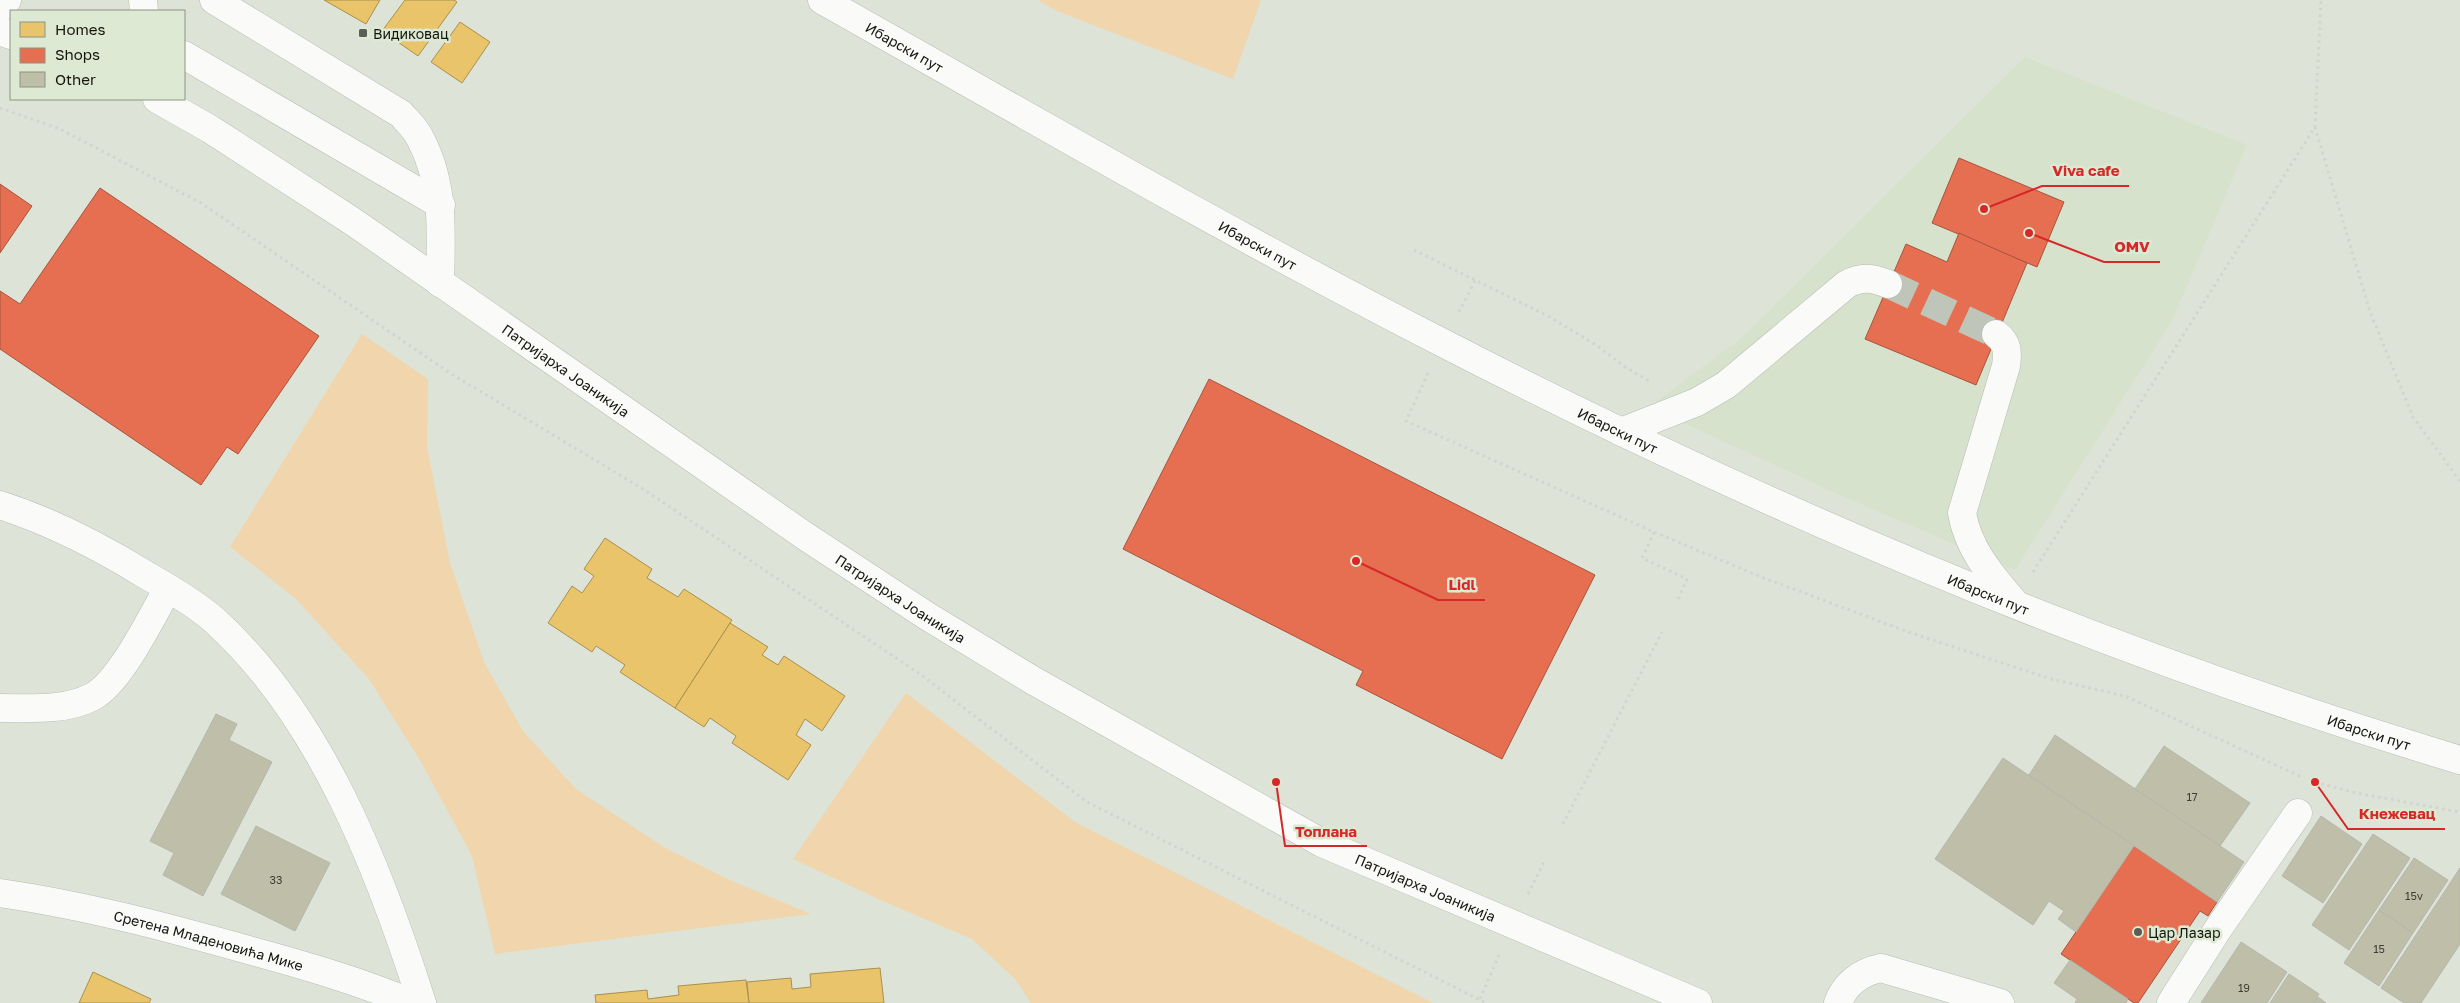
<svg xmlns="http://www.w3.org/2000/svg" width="2460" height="1003" viewBox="0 0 2460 1003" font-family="'Golos Text',sans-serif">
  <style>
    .built { fill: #d6e2cb }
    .green { fill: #f0d5ad }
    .homes { fill: #e9c46a; stroke: #a9904e }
    .shops { fill: #e76f51; stroke: #a7543d }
    .building { fill: #bfbfa9; stroke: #b4b6ac }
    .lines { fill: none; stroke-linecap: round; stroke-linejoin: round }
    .minor-tunnel { stroke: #bfc5b9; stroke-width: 28; stroke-dasharray: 28 14; stroke-linecap: butt }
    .minor-casing { stroke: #b7bcb2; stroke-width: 29 }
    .major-casing { stroke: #b7bcb2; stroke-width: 29 }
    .path { stroke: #d2d4d0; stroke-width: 3; stroke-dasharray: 2.5 4; stroke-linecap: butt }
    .minor { stroke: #fafbf9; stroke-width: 28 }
    .major { stroke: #fafbf9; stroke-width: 28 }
    .poi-dot { fill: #5a5e54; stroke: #dde9d2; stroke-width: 2 }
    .labels { text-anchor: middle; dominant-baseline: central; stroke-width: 5; stroke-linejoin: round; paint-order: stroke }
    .number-label { font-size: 11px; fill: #3e4035 }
    .poi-label { font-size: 14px; fill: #13160e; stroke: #dde9d2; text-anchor: start }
    .street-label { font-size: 14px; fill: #13160e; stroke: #dde9d2 }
    .leader { fill: none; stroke: #d62828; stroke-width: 2 }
    .callout-dot { fill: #d62828; stroke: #dde9d2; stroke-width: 2 }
    .callout-label { font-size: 15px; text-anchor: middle; font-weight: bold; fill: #d62828; stroke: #dde9d2; stroke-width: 5; stroke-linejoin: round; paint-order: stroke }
  </style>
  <rect width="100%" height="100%" fill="#dde4d7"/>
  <path class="built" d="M2025,57l222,88 -75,176 -157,249 -171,-73 -195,-90 91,-68z"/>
  <g class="green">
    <path d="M1038,0h223l-28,79 -176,-68z"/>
    <path d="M362,334l66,45 -1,68 23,116 34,99 39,69 53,58 89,59 67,33 79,33 -316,40 -23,-98 -51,-94 -52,-83 -74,-81 -65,-51z"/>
    <path d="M906,693l169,129 358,181h-402l-16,-24 -43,-40 -85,-36 -94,-44z"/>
  </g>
  <g class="homes">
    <path d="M324,0h56l-14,24z"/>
    <path d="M405,0h49l3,2 -39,54 -36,-25z"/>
    <path d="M460,22l30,20 -28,41 -31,-21z"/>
    <path d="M605,538l47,31 -5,9 31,19 6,-8 48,31 -57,88 -55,-36 5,-7 -29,-19 -4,6 -44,-29 24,-37 10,7 12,-17 -10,-7z"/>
    <path d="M730,623l38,24 -6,8 16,10 6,-9 61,40 -23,35 -17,-12 -9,16 15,10 -23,35 -56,-37 4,-7 -26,-18 -6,9 -29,-19z"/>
    <path d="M880,968l4,35h-135l-2,-21 44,-4 1,11 19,-2 -1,-13z"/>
    <path d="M93,972l58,27 -2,4h-70z"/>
    <path d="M746,980l3,23h-153l-1,-8 52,-5 1,9 31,-4 -1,-9z"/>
  </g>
  <g class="shops">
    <path d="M1959,158l105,44 -27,65 -105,-44z"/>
    <path d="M0,184l32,22 -32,47z"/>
    <path d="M100,188l219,148 -81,118 -11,-7 -26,38 -201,-136v-58l20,13z"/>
    <path d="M1959,233l68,30 -51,122 -111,-46 41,-95 41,18z"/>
    <path d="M1209,379l386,196 -93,184 -146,-74 7,-14 -240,-122z"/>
    <path d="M2134,846l83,56 -9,14 -8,-5 -62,92h-4l-73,-49z"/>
  </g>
  <g class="building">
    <path d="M216,714l21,10 -8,16 43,22 -69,134 -40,-21 11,-22 -24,-12z"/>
    <path d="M2055,735l189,127 -27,40 -188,-127z"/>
    <path d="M2164,746l86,57 -30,43 -85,-57z"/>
    <path d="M2003,758l131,88 -58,86 -18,-13 6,-8 -15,-10 -16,24 -98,-66z"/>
    <path d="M2321,816l41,28 -39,59 -41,-27z"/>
    <path d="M256,826l74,37 -35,68 -74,-37z"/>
    <path d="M2373,834l37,24 -61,92 -37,-25z"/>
    <path d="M2414,858l34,22 -35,53 -34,-23z"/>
    <path d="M2460,868v76l-39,59h-17l-23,-15z"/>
    <path d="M2379,910l34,23 -34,53 -35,-23z"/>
    <path d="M2241,942l46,30 -20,31h-66z"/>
    <path d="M2070,960l58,39 -2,4h-51l2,-4 -23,-16z"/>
    <path d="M2289,974l30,20 -6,9h-43z"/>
    <path d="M2318,997l8,6h-12z"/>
  </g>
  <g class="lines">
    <path class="minor-tunnel" d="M1888,284l108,50"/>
    <defs>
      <g id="minor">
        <path d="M143,0l1,11"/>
        <path d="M214,0l187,114c6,7 15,15 19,24 25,47 21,94 20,145"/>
        <path d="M0,8l7,-8"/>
        <path d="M184,55l257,150"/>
        <path d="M1996,334c12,9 12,18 10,32l-44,147c6,36 29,62 52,89"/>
        <path d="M1621,432l76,-30 29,-17 121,-101c15,-8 26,-6 41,0"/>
        <path d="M0,505c53,17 99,41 146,70 23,13 47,27 67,44 107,96 166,249 209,384"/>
        <path d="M0,708c29,0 65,3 92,-11 28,-14 60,-81 76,-109"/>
        <path id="s1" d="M0,893c85,12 170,35 252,58 54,15 107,30 159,52"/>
        <path d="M1838,1003c7,-20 24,-31 43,-35l119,35"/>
        <path d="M2171,1003l47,-74 80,-116"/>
      </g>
      <g id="major">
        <path id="s2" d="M822,0c206,116 410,235 621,343 324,167 667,312 1017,417"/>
        <path d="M0,31l11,4"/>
        <path id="s3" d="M157,99l53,30 142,92 453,315 122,80 107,65 288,162 376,160"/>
      </g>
    </defs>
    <use href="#minor" class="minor-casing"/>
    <use href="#major" class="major-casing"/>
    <g class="path">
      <path d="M0,108l60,21 141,74 249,170 193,116 277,185 167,128 399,201"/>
      <path d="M2315,127l55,185 43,105 47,64"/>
      <path d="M1414,250l132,65 50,30 29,22 26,15"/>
      <path d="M1459,312l16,-31"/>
      <path d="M1428,373l-22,48 248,111 110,46 147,55 140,46 74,17 177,81"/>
      <path d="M1654,532l-12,26 45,21 -9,20"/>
      <path d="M2033,572l282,-445 6,-127"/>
      <path d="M2315,782l41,11 104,19"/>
      <path d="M1563,824l99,-192"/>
      <path d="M1528,894l17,-34"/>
      <path d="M1480,999l19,-44"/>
    </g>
    <use href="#minor" class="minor"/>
    <use href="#major" class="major"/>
  </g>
  <g class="poi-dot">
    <rect x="358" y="28" width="10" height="10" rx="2.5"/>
    <circle cx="2138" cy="932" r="5"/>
  </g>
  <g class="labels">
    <g class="number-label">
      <text x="2192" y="796">17</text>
      <text x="276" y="879">33</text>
      <text x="2414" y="895">15v</text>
      <text x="2379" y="948">15</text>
      <text x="2244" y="987">19</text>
    </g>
    <g class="poi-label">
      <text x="373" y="33">Видиковац</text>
      <text x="2148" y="932">Цар Лазар</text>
    </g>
    <g class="street-label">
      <text stroke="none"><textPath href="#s2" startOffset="95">Ибарски пут</textPath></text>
      <text stroke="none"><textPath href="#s2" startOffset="500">Ибарски пут</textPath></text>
      <text stroke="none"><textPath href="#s3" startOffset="491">Патријарха Јоаникија</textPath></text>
      <text stroke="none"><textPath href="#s2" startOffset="905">Ибарски пут</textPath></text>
      <text stroke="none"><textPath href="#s2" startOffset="1310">Ибарски пут</textPath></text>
      <text stroke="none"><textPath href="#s3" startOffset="896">Патријарха Јоаникија</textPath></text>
      <text stroke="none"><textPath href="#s2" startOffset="1715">Ибарски пут</textPath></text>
      <text stroke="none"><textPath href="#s3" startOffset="1496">Патријарха Јоаникија</textPath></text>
      <text stroke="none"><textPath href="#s1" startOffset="214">Сретена Младеновића Мике</textPath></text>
    </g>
  </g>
  <path class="leader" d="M1984 209L2042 186H2129M2029 233L2104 262H2160M1356 561L1438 600H1485M2315 782L2348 829H2445M1276 782L1285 846H1367"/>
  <g class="callout-dot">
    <circle cx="1984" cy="209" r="5"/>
    <circle cx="2029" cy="233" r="5"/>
    <circle cx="1356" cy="561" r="5"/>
    <circle cx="2315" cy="782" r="5"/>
    <circle cx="1276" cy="782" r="5"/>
  </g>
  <g class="callout-label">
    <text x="2086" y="176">Viva cafe</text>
    <text x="2132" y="252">OMV</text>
    <text x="1462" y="590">Lidl</text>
    <text x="2397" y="819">Кнежевац</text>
    <text x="1326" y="837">Топлана</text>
  </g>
  <rect x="10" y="10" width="175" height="90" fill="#dde9d2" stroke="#8c9584"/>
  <rect x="20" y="22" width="25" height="15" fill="#e9c46a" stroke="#8c9584"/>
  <text x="55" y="35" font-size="15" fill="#13160e">Homes</text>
  <rect x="20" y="48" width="25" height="15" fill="#e76f51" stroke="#8c9584"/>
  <text x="55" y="60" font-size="15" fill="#13160e">Shops</text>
  <rect x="20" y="72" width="25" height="15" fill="#bfbfa9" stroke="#8c9584"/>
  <text x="55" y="85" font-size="15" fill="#13160e">Other</text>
</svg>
